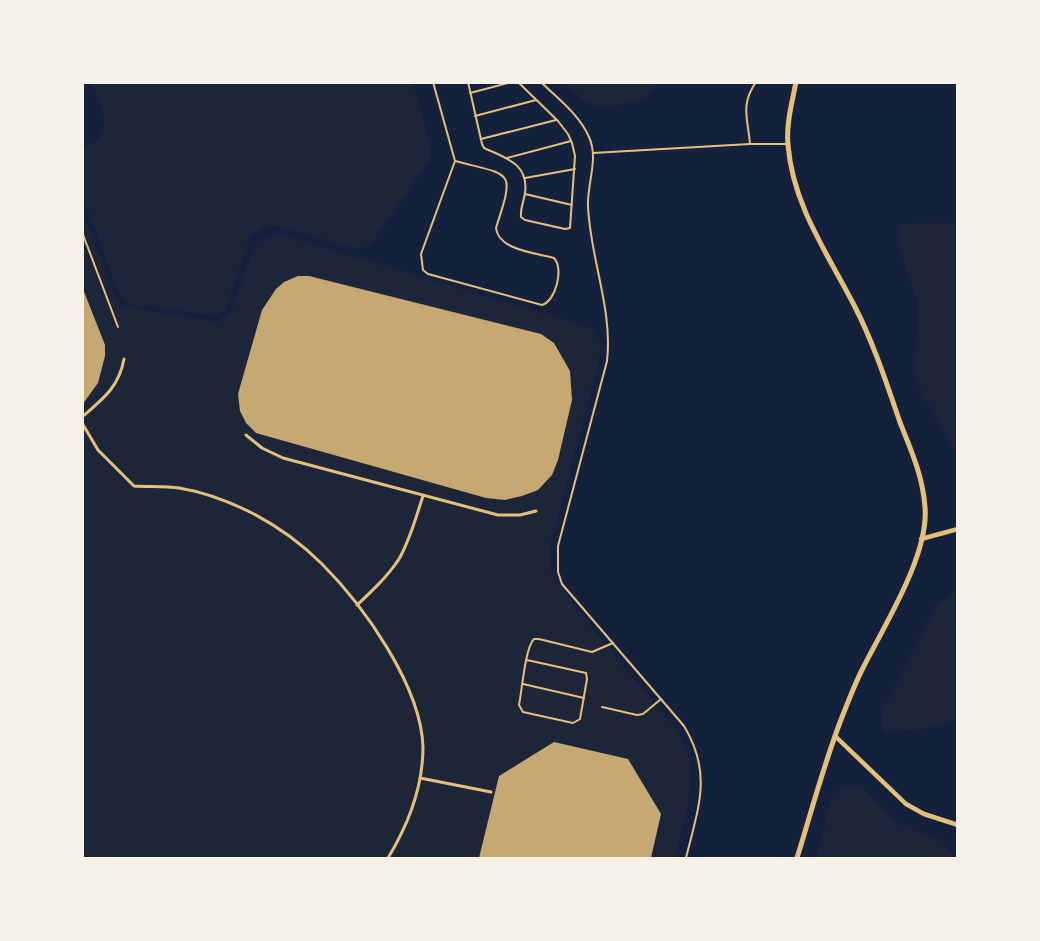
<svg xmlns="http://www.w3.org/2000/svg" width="1040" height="941" viewBox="0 0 1040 941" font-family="'Golos Text',sans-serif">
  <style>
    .green { fill: #1d2539 }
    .building { fill: #c6a872 }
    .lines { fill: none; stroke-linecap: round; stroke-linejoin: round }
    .service { stroke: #e5c07b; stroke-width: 2 }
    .pedestrian { stroke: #e5c07b; stroke-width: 3 }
    .minor { stroke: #e5c07b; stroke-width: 4.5 }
    .tertiary { stroke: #e5c07b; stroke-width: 5 }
  </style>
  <rect width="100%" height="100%" fill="#14213d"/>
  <g class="green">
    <path d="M91,83h322l17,62 1,12 -61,89 -13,3 -81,-23 -14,2 -12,9 -24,73 -11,6 -85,-12 -11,-8 -36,-100v-48c5,-3 12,-6 16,-10 13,-16 -1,-40 -8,-55z"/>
    <path d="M564,83h94l-8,12 -17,7 -33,5 -18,-8z"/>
    <path d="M82,208l35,93 9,6 91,15 13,-7 25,-71 9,-7 14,-3 314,94 9,14 -2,19 -49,186 1,26 44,59 83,99 11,24 2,20 -3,31 -13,52h-592z"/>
    <path d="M957,223h1l-1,233 -33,-59 -9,-20 3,-75 -19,-55 1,-23z"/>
    <path d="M957,590v131l-36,8 -34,3 -5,-3v-17l54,-106z"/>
    <path d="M851,785l11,2 27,29 16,11 35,12 16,19h-139l15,-63 9,-8z"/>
  </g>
  <g class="building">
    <path d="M298,276h11l232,58 13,9 16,28 2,29 -14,60 -6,15 -14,15 -16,6 -17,4 -19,-2 -230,-65 -10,-10 -6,-12 -2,-17 24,-84 14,-21 8,-7z"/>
    <path d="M83,289l22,56v11l-7,27 -16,22z"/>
    <path d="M554,742l74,17 33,55 -10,44h-172l20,-82z"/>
  </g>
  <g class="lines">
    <g class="service">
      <path d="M433,82l22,79 -34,93 2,16 5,4 114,31c14,-4 22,-37 12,-47 -18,-5 -56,-8 -58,-30 19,-59 17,-52 -41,-67"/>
      <path d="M468,82l14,62 2,4c22,10 45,16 41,45 -1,8 -5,15 -4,24l4,3 40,9 5,-1 5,-72 -3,-13 -4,-9 -10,-13 -40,-39"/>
      <path d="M541,82c18,18 38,32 48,55 10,22 -2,46 -1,69 2,52 25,103 19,155l-49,185v26l4,12 122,142c29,48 14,82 2,132"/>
      <path d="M470,93l42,-11"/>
      <path d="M475,116l61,-16"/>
      <path d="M481,139l75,-19"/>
      <path d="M750,144c-2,-25 -10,-39 6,-62"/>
      <path d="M593,153l157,-9h38"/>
      <path d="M507,158l64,-17"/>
      <path d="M525,178l50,-9"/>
      <path d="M525,194l47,11"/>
      <path d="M82,232l36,95"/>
      <path d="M527,660l59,13 1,6 -7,40 -7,4 -50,-11 -4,-7c3,-14 6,-57 15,-66h5l53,13 21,-9"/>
      <path d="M523,684l61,14"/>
      <path d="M602,707l35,8 6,-1 18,-15"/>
    </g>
    <g class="pedestrian">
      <path d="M82,417c21,-18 37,-30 42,-58"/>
      <path d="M82,423l16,27 36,36c15,1 31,0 45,2 25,4 51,14 73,25 25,13 50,31 70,51 42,42 99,122 101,183 0,40 -15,78 -35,111"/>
      <path d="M246,435l16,13 21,10 215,57h22l16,-4"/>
      <path d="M357,605c15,-14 31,-29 42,-46 11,-19 17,-42 24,-63"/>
      <path d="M420,778l71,14"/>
    </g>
    <g class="minor">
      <path d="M921,539l37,-10"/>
      <path d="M835,736l71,68 18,10 34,11"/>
    </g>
    <path class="tertiary" d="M796,82c-4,21 -10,42 -8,63 5,61 40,109 67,162 19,37 32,78 46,118 11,27 22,53 24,82 4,48 -40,117 -61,159 -8,15 -14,31 -20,46 -19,47 -32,98 -47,146"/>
  </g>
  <rect width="1040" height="941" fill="none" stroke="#f6f1e7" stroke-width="168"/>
</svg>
